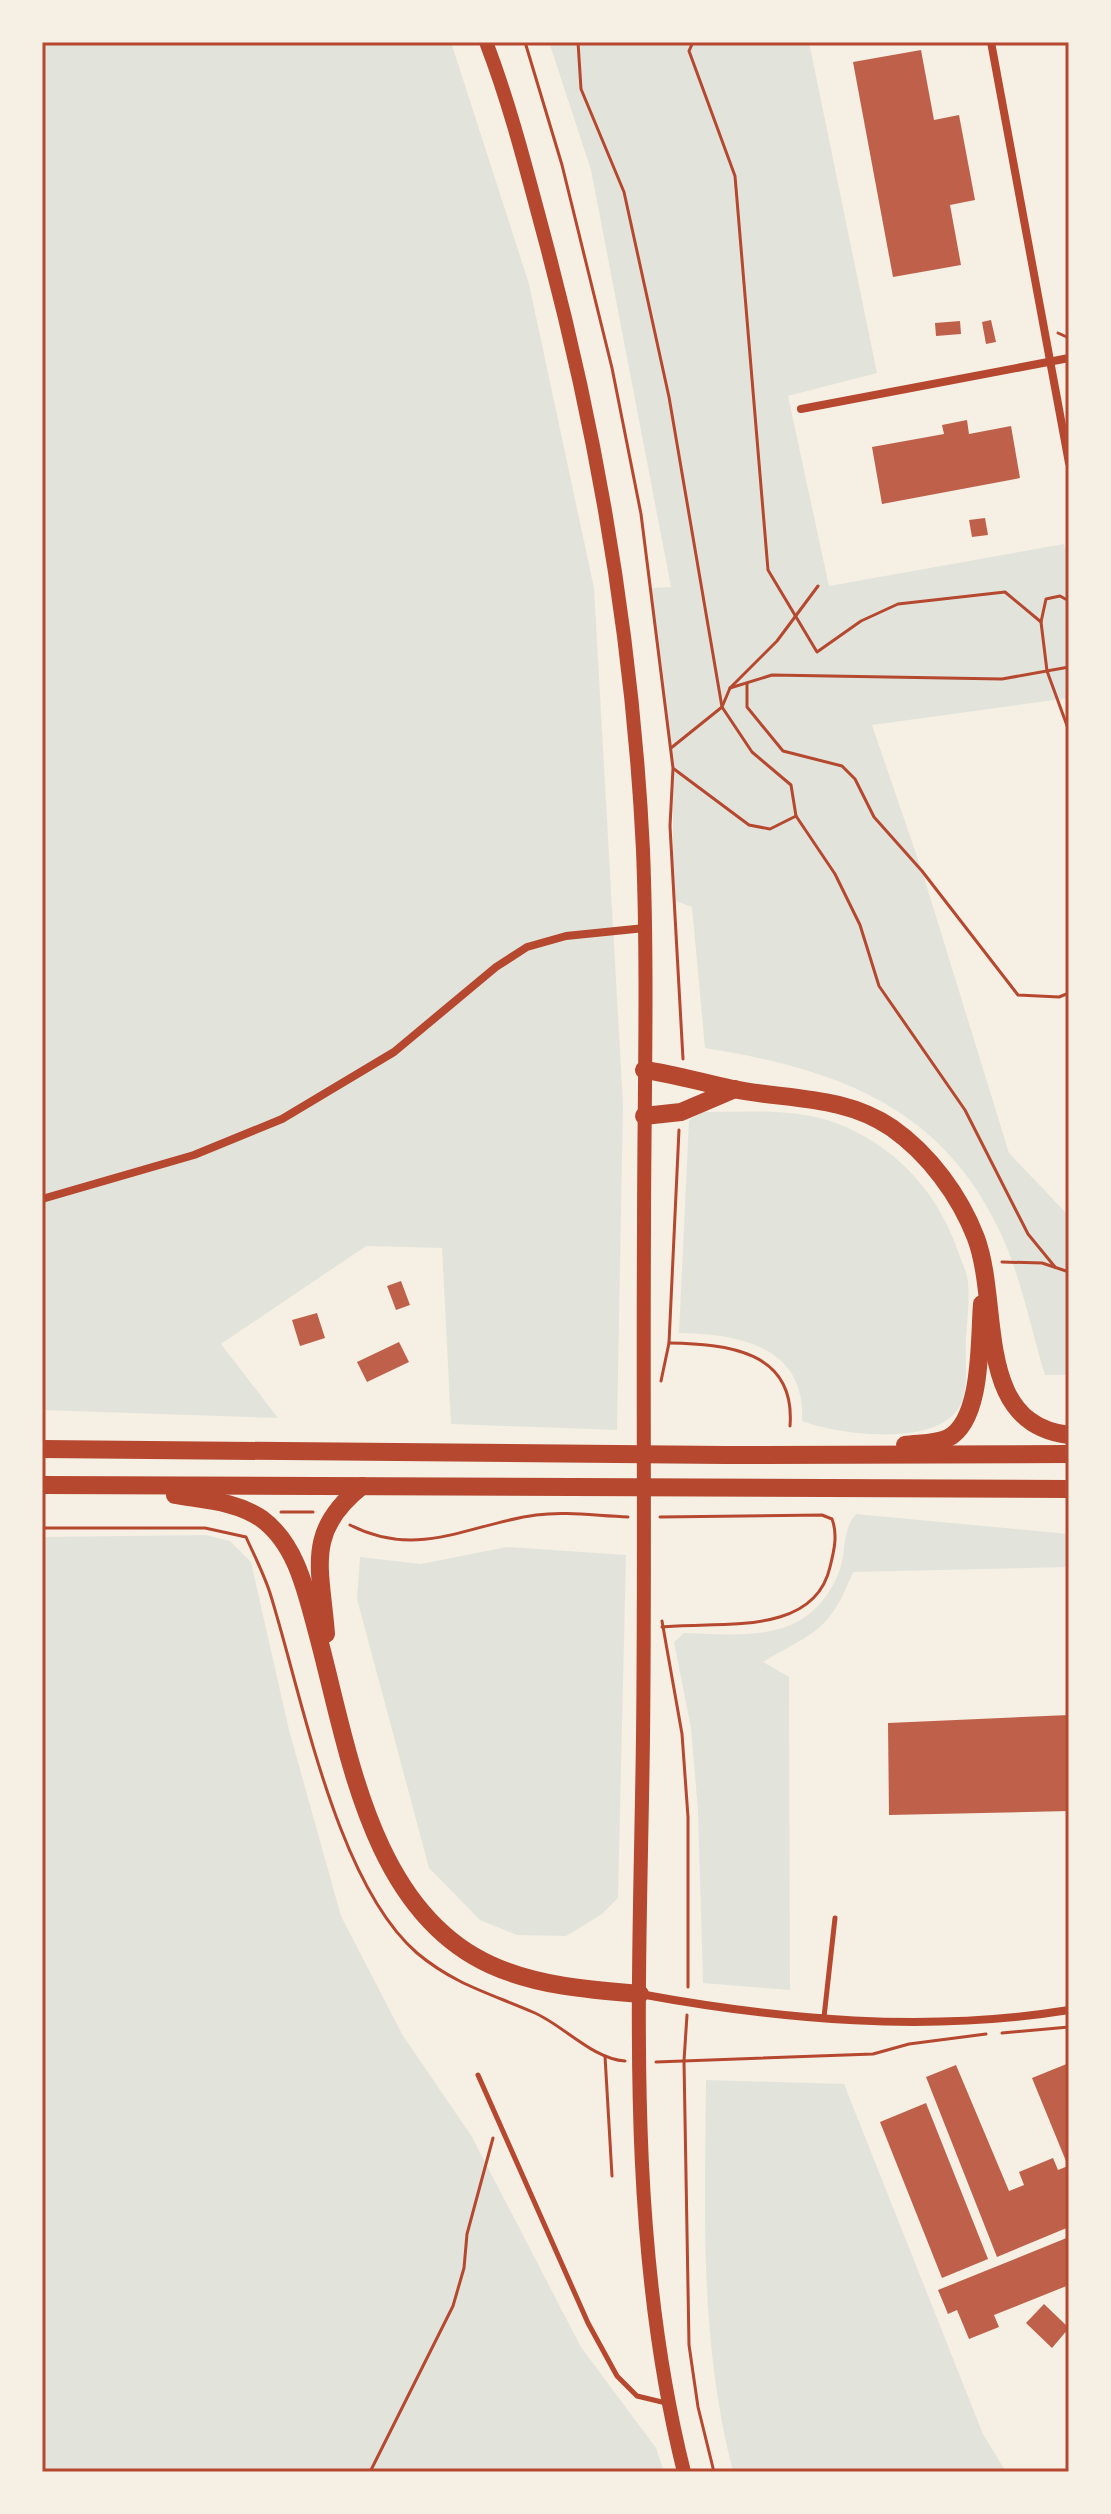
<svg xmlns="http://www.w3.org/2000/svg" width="1111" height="2514" viewBox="0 0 1111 2514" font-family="'Work Sans',sans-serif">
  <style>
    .green { fill: #e2e4dc }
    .building { fill: #bf614a }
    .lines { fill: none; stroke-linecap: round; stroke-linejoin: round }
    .path { stroke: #b5482f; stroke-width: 3 }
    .service { stroke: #b5482f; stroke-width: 5 }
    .minor { stroke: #b5482f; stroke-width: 8 }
    .secondary { stroke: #b5482f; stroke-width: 14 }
    .trunk { stroke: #b5482f; stroke-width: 18 }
    .neatline { fill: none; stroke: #b5482f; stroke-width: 3 }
  </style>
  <rect width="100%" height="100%" fill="#f6efe4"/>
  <g class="green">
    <path d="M42,42h409l78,242 65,304 29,516 -6,326 -166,-6 -9,-176 -76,-2 -145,98 57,74 -236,-8z"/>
    <path d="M549,42h260l68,331 -89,23 41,190 235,-42 5,20v134l-197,27 50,146 87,282 60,63v159h-24c-14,-46 -24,-98 -44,-141 -59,-129 -166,-165 -296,-186l-13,-141 -19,-7v-132l-22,-180 20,-1 -80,-417z"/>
    <path d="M703,1112c48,0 98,-5 143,15 56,25 94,70 113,127 3,9 9,20 9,29 2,18 -1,37 -2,55 -1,18 2,43 -3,61 -16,51 -124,36 -161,22 4,-75 -63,-87 -123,-88l10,-213z"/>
    <path d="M856,1514l212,20 1,33 -216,5c-24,60 -37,59 -90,90l26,15 1,313 -87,-7 -5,-172 -7,-83 -17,-86 10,-9c63,2 126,11 155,-61 8,-20 2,-41 17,-58z"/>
    <path d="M205,1535l25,6 21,21 38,168 52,186 61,118 70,103 109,210 75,101 8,24h-622v-935z"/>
    <path d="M507,1547l119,8 -8,343 -16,16 -36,22 -49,-1 -37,-15 -51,-52 -72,-269 3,-42 61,7z"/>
    <path d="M706,2080l138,4 139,350 23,38h-273c-34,-135 -28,-255 -27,-392z"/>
  </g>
  <g class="building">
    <path d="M921,50l13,70 25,-5 16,85 -25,5 11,60 -68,12 -40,-215z"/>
    <path d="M991,320l5,22 -10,2 -4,-22z"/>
    <path d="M960,321l1,13 -25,2 -1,-13z"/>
    <path d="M967,420l2,14 42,-8 9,52 -138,26 -10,-57 72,-13 -2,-9z"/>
    <path d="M985,518l3,17 -16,2 -3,-17z"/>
    <path d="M401,1281l9,24 -14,5 -9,-24z"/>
    <path d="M317,1313l8,25 -25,8 -8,-26z"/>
    <path d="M399,1342l10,20 -42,20 -10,-20z"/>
    <path d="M1069,1715v96l-180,4 -1,-92z"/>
    <path d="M1069,2063v164l-72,30 -71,-180 30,-12 53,126 15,-6 -5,-13 34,-14 5,12 10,-4 -36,-88z"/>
    <path d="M926,2103l62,156 -46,19 -62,-156z"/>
    <path d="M1069,2237v48l-75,30 5,12 -30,12 -12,-29 -9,4 -10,-24z"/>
    <path d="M1044,2304l25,24 -17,20 -26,-25z"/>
  </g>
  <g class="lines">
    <g class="path">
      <path d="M525,42l37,123 50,203 29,146 32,254 -3,58 13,233"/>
      <path d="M578,42l3,47 43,103 45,205 53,310 30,45 39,33 5,31 -26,13 -21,-4 -75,-56"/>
      <path d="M693,42l-4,9 46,125 33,394 49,82 44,-31 37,-17 107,-12 36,30"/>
      <path d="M1058,333l11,5"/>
      <path d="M1069,601l-9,-5 -14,3 -5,23 6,49 22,60"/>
      <path d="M747,683v24l36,44 59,15 13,13 19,38 48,54 96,124 41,2 10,-4"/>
      <path d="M730,688l42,-13 230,4 67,-12"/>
      <path d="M671,748l51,-41 8,-19 47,-47 41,-55"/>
      <path d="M796,816l39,58 25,51 19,61 86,124 63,124 27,33"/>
      <path d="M1002,1262l40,1 27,9"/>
      <path d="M669,1343c57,1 127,7 121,83"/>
      <path d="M661,1381l8,-38 10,-213"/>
      <path d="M281,1512h32"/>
      <path d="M660,1517l162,-2 10,4c6,16 2,32 -2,48 -16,71 -114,54 -168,60"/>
      <path d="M350,1525c68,35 119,-1 186,-10 30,-4 61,1 92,2"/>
      <path d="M42,1528h163l41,9c8,18 18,37 24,56 32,102 66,290 147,360 38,32 75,41 118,60 29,13 58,46 90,48"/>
      <path d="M662,1621l20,113 6,83v170"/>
      <path d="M687,2015l-3,46 5,284 9,62 16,65"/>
      <path d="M1002,2033l67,-6"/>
      <path d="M605,2056l7,120"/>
      <path d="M656,2062l217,-8 36,-10 77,-10"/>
      <path d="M370,2472l83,-166 11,-38 3,-34 26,-96"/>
    </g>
    <g class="service">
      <path d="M824,2017l11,-99"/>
      <path d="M478,2075l110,248 29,53 20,20 29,7"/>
    </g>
    <g class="minor">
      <path d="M991,42l78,421"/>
      <path d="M801,409l268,-51"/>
      <path d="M42,1199l152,-44 88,-36 112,-67 102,-85 31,-20 39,-11 79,-8"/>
      <path d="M640,1994c141,26 287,39 429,16"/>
    </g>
    <path class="secondary" d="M486,42c25,65 42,134 60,201 53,199 87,401 97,607 5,126 1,254 1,381 -1,169 1,337 -1,505 -3,246 -19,496 41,736"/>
    <g class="trunk">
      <path d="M644,1070c31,4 59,13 89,19 55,11 110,6 159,39 37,26 68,68 84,110 25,68 -3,186 93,197"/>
      <path d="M644,1116l37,-4 54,-23"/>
      <path d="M905,1445c13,-2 31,-1 43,-7 35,-18 31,-99 34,-134"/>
      <path d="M42,1449l683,6 344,-1"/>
      <path d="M42,1485l1027,4"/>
      <path d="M175,1495c29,5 61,6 87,24 35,26 44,73 55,113 31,114 52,278 174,333 46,21 99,25 149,29"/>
      <path d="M326,1634c-5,-66 -22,-102 36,-148"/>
    </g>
  </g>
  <rect width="1111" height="2514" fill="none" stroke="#f6efe4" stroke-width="88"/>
  <rect x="44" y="44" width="1023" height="2426" class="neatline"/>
</svg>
